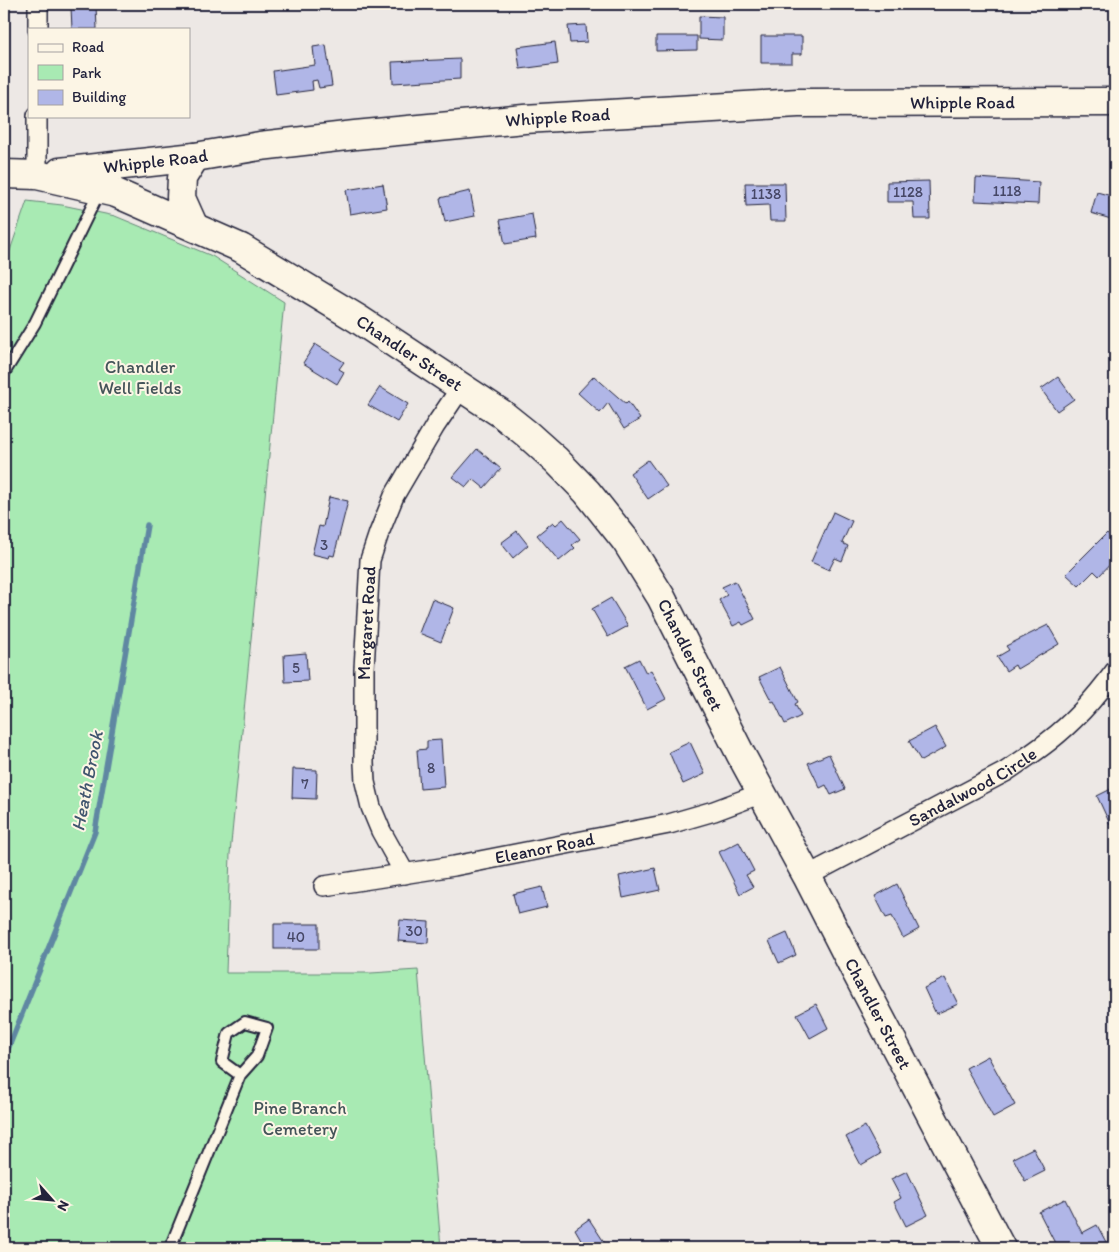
<svg xmlns="http://www.w3.org/2000/svg" width="1119" height="1252" viewBox="0 0 1119 1252" font-family="Itim,sans-serif">
  <style>
    .green { fill: #a8eab3; stroke: #658677 }
    .lines { fill: none; stroke-linecap: round; stroke-linejoin: round }
    .stream { stroke: #5e87a2; stroke-width: 5.5 }
    .building { fill: #b0b6e7; stroke: #22223b }
    .lane-casing { stroke: #22223b; stroke-width: 14 }
    .street-casing { stroke: #22223b; stroke-width: 22 }
    .secondary-casing { stroke: #22223b; stroke-width: 31 }
    .lane { stroke: #fcf5e5; stroke-width: 10 }
    .street { stroke: #fcf5e5; stroke-width: 19 }
    .secondary { stroke: #fcf5e5; stroke-width: 28 }
    .labels { text-anchor: middle; dominant-baseline: central; stroke-width: 4; stroke-linejoin: round; paint-order: stroke }
    .number-label { font-size: 15px; fill: #464766 }
    .street-label { font-size: 18px; fill: #22223b; stroke: #fcf5e5 }
    .park-label { font-size: 18px; fill: #445459; stroke: #fcf5e5 }
    .water-label { font-size: 19px; font-style: italic; fill: #40556f; stroke: #fcf5e5 }
  </style>
  <rect width="100%" height="100%" fill="#ede8e5"/>
  <filter id="ink" filterUnits="userSpaceOnUse"><feTurbulence type="fractalNoise" baseFrequency=".02" numOctaves="2"/><feDisplacementMap in="SourceGraphic" scale="10" xChannelSelector="R" yChannelSelector="G"/><feConvolveMatrix kernelMatrix="1 2 1 2 8 2 1 2 1" color-interpolation-filters="sRGB"/></filter>
  <g filter="url(#ink)">
    <path class="green" d="M27,201l35,4 53,11 97,40 72,46 -54,552 -4,119h145l47,-3 23,278h-437v-980z"/>
    <g class="lines">
      <path class="stream" d="M4,1059l91,-227 52,-307"/>
    </g>
    <g class="building">
      <path d="M96,6l1,23h-25l-1,-22z"/>
      <path d="M699,16l24,1v23l-24,-1z"/>
      <path d="M586,25l1,17 -17,1 -2,-17z"/>
      <path d="M656,36h41v14l-41,1z"/>
      <path d="M761,36h41v18h-10v9h-31z"/>
      <path d="M555,42l3,22 -38,5 -3,-22z"/>
      <path d="M326,45l6,41 -13,2 -2,-8 -5,1 1,9 -37,5 -3,-24 42,-6 -2,-18z"/>
      <path d="M460,59v20l-67,4 -1,-21z"/>
      <path d="M976,178l63,4 -1,22 -63,-3z"/>
      <path d="M929,181l1,38h-16l-1,-17h-26v-20z"/>
      <path d="M745,183h40l1,38h-16l-1,-16 -23,1z"/>
      <path d="M383,184l4,24 -37,6 -4,-24z"/>
      <path d="M470,191l5,25 -30,6 -5,-24z"/>
      <path d="M1097,192l18,5v19l-3,-1 -1,4 -20,-6z"/>
      <path d="M532,214l4,25 -31,5 -5,-24z"/>
      <path d="M315,344l29,18 -5,7 5,3 -7,12 -34,-21z"/>
      <path d="M594,376l32,28 2,-2 12,17 -16,10 -16,-26 -8,10 -22,-20z"/>
      <path d="M1058,377l16,22 -17,12 -16,-22z"/>
      <path d="M380,387l28,17 -11,18 -29,-17z"/>
      <path d="M477,449l24,20 -17,19 -11,-9 -7,8 -13,-10z"/>
      <path d="M648,460l19,26 -19,13 -18,-26z"/>
      <path d="M329,497l19,4 -14,55 -4,-1 -1,3 -17,-4 7,-28 4,1z"/>
      <path d="M833,512l19,9 -10,22 6,3 -6,15 -7,-3 -6,12 -18,-8z"/>
      <path d="M563,519l17,20 -8,6 3,3 -16,13 -22,-26 16,-13 3,3z"/>
      <path d="M517,531l11,14 -15,13 -12,-15z"/>
      <path d="M1107,533l8,8v18l-16,17 -5,-5 -15,15 -13,-12z"/>
      <path d="M735,581l20,38 -12,6 -2,-3 -8,4 -14,-26 8,-5 -5,-8z"/>
      <path d="M611,598l17,28 -20,11 -16,-28z"/>
      <path d="M432,599l22,9 -13,34 -22,-9z"/>
      <path d="M1048,625l11,19 -42,25 -2,-4 -9,6 -9,-14 12,-7 -3,-4z"/>
      <path d="M306,653l2,28 -23,1 -1,-27z"/>
      <path d="M639,659l7,14 5,-3 15,29 -19,10 -22,-43z"/>
      <path d="M780,667l18,35 -3,2 6,12 -16,8 -11,-23 -2,1 -13,-25z"/>
      <path d="M935,727l11,20 -25,14 -12,-20z"/>
      <path d="M441,740l3,47 -24,2 -3,-39 10,-1v-8z"/>
      <path d="M690,742l15,32 -22,10 -14,-32z"/>
      <path d="M829,754l16,35 -14,6 -5,-10 -6,3 -12,-25z"/>
      <path d="M293,769l24,1 -1,29 -24,-1z"/>
      <path d="M1115,787v48l-18,-39z"/>
      <path d="M739,842l15,29 -8,4 7,12 -13,7 -21,-42z"/>
      <path d="M655,868l5,22 -37,8 -4,-22z"/>
      <path d="M897,884l22,45 -16,9 -11,-22 -6,2 -11,-22z"/>
      <path d="M542,887l5,20 -29,7 -5,-20z"/>
      <path d="M400,920l29,2 -1,21 -30,-2z"/>
      <rect x="274" y="924" width="45" height="25"/>
      <path d="M787,933l9,22 -17,8 -10,-22z"/>
      <path d="M945,978l13,26 -22,10 -12,-26z"/>
      <path d="M816,1004l12,24 -18,10 -13,-24z"/>
      <path d="M988,1056l27,49 -22,12 -27,-49z"/>
      <path d="M865,1126l15,28 -19,11 -15,-28z"/>
      <path d="M1033,1148l12,23 -20,10 -12,-23z"/>
      <path d="M907,1171l21,44 -22,11 -12,-24 7,-4 -10,-19z"/>
      <path d="M1065,1199l17,34 15,-8 9,17 -12,6h-40l3,-1 -18,-35z"/>
      <path d="M589,1219l19,29h-22l-11,-19z"/>
    </g>
    <g class="lines">
      <defs>
        <g id="lane">
          <path d="M4,373l31,-50 65,-133"/>
          <path d="M170,1248l70,-173 17,-19 10,-28 -22,-6 -16,11 -7,29 18,13"/>
        </g>
        <g id="street">
          <path d="M38,29v-25"/>
          <path d="M37,175v-59"/>
          <path id="s1" d="M405,874l-24,-43 -10,-24 -6,-25 -1,-19v-94l6,-109 9,-27 15,-37 41,-70 27,-40"/>
          <path id="s2" d="M807,876l198,-104c15,-10 30,-20 44,-31 26,-20 47,-44 66,-70"/>
          <path id="s3" d="M324,886l130,-20 215,-42 45,-13 48,-18"/>
        </g>
        <g id="secondary">
          <path id="s4" d="M60,172l135,-15 65,-11 95,-11 169,-16 274,-16 317,-1"/>
          <path id="s5" d="M4,174l33,1 79,18 125,55 117,71 144,95 25,20 29,26 31,32 39,49 35,56 79,156 67,123 48,94 146,278"/>
          <path d="M194,227l-13,-29 1,-20 13,-21"/>
        </g>
      </defs>
      <use href="#lane" class="lane-casing"/>
      <use href="#street" class="street-casing"/>
      <use href="#secondary" class="secondary-casing"/>
      <use href="#lane" class="lane"/>
      <use href="#street" class="street"/>
      <use href="#secondary" class="secondary"/>
    </g>
  </g>
  <g class="labels">
    <g class="number-label">
      <text x="1007" y="191">1118</text>
      <text x="908" y="192">1128</text>
      <text x="766" y="194">1138</text>
      <text x="324" y="545">3</text>
      <text x="296" y="668">5</text>
      <text x="431" y="768">8</text>
      <text x="305" y="784">7</text>
      <text x="414" y="931">30</text>
      <text x="296" y="937">40</text>
    </g>
    <g class="street-label">
      <text stroke="none"><textPath href="#s4" startOffset="906">Whipple Road</textPath></text>
      <text stroke="none"><textPath href="#s4" startOffset="501">Whipple Road</textPath></text>
      <text stroke="none"><textPath href="#s4" startOffset="96">Whipple Road</textPath></text>
      <text stroke="none"><textPath href="#s5" startOffset="449">Chandler Street</textPath></text>
      <text stroke="none"><textPath href="#s1" startOffset="260">Margaret Road</textPath></text>
      <text stroke="none"><textPath href="#s5" startOffset="869">Chandler Street</textPath></text>
      <text stroke="none"><textPath href="#s2" startOffset="188">Sandalwood Circle</textPath></text>
      <text stroke="none"><textPath href="#s3" startOffset="224">Eleanor Road</textPath></text>
      <text stroke="none"><textPath href="#s5" startOffset="1274">Chandler Street</textPath></text>
    </g>
    <g class="park-label">
      <text x="140" y="367">Chandler<tspan x="140" dy="21">Well Fields</tspan></text>
      <text x="300" y="1108">Pine Branch<tspan x="300" dy="21">Cemetery</tspan></text>
    </g>
    <g class="water-label">
      <text transform="translate(87 781) rotate(-79)">Heath Brook</text>
    </g>
  </g>
  <rect width="1119" height="1252" fill="none" stroke="#fcf5e5" stroke-width="20"/>
  <rect x="10" y="10" width="1099" height="1232" fill="none" stroke="#22223b" stroke-width="2" filter="url(#ink)"/>
  <rect x="28" y="28" width="162" height="90" fill="#fcf5e5" stroke="#a5a1a1"/>
  <rect x="38" y="44" width="25" height="8" fill="#fcf5e5" stroke="#a5a1a1"/>
  <text x="72" y="52" font-size="15" fill="#22223b">Road</text>
  <rect x="38" y="65" width="25" height="15" fill="#a8eab3" stroke="#a5a1a1"/>
  <text x="72" y="78" font-size="15" fill="#22223b">Park</text>
  <rect x="38" y="90" width="25" height="15" fill="#b0b6e7" stroke="#a5a1a1"/>
  <text x="72" y="102" font-size="15" fill="#22223b">Building</text>
  <g transform="translate(52 1200) rotate(117)" stroke="#fcf5e5" stroke-width="4" paint-order="stroke">
  <path d="M0-4L9 19L0 12L-9 19Z" fill="#22223b"/>
  <text y="-8" font-size="14" font-weight="bold" text-anchor="middle" fill="#22223b">N</text>
  </g>
</svg>
